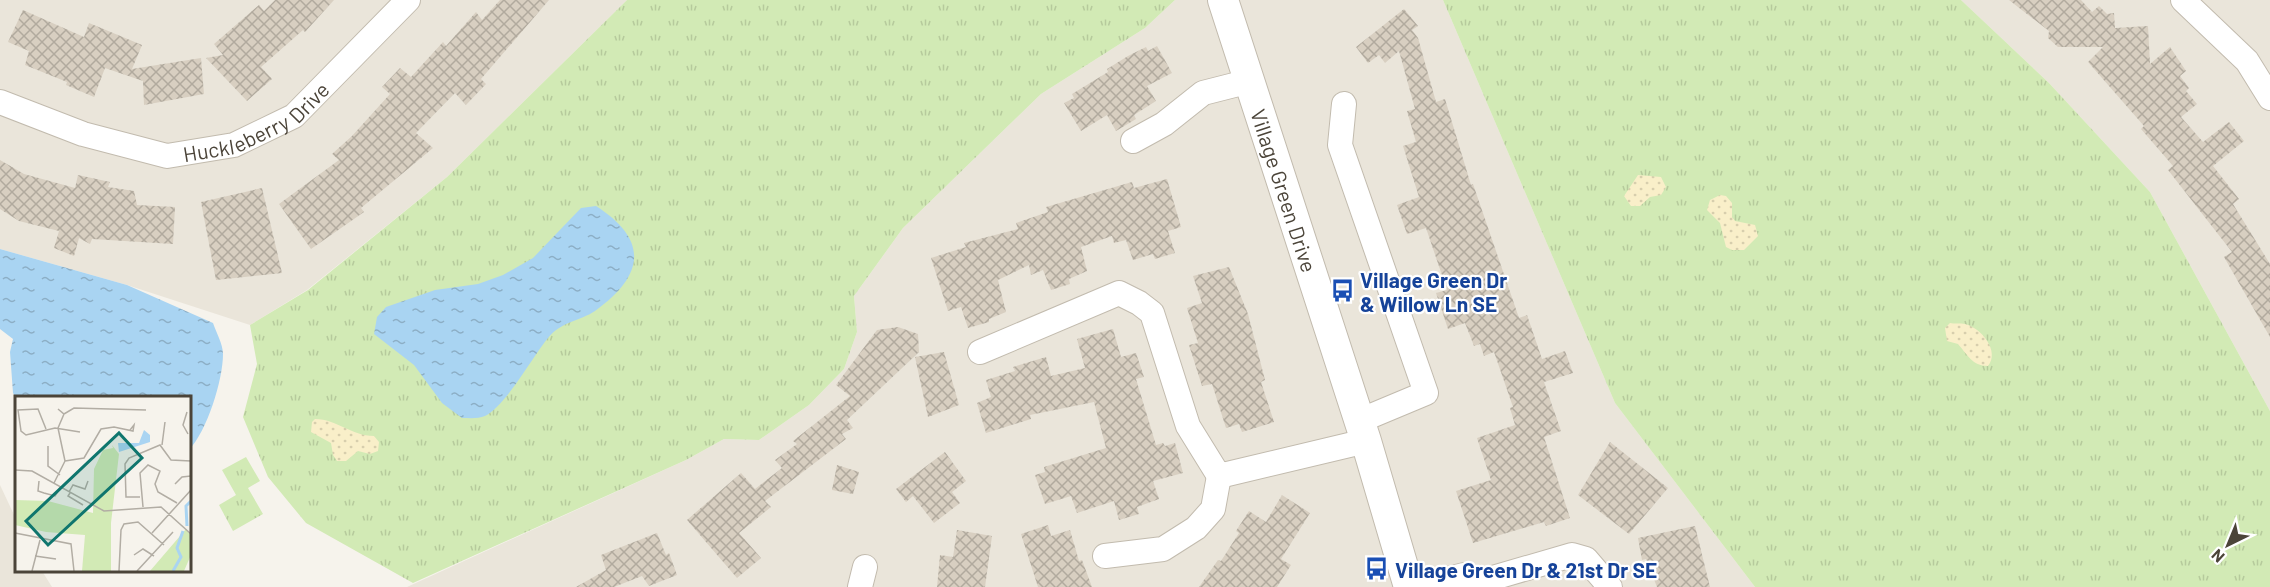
<svg xmlns="http://www.w3.org/2000/svg" width="2270" height="587" viewBox="0 0 2270 587" font-family="Barlow,sans-serif">
  <style>
    .residential { fill: #eae5da }
    .grass { fill: url(#grass-tufts) }
    .sand { fill: url(#sand-dots) }
    .water { fill: url(#water-ripples) }
    .building { fill: url(#building-cross-hatch) }
    .lines { fill: none; stroke-linecap: round; stroke-linejoin: round }
    .minor-casing { stroke: #c2bbae; stroke-width: 26 }
    .tertiary-casing { stroke: #c2bbae; stroke-width: 32 }
    .minor { stroke: #fff; stroke-width: 24 }
    .tertiary { stroke: #fff; stroke-width: 30 }
    .labels { text-anchor: middle; dominant-baseline: central; stroke-width: 4.5; stroke-linejoin: round; paint-order: stroke }
    .street-label { font-size: 21px; fill: #4b4439; stroke: #fff }
    .transit-label { font-size: 21px; font-weight: bold; fill: #164399; stroke: #fff; text-anchor: start }
    .inset-river { fill: none; stroke: #a9d4f2; stroke-width: 3 }
    .inset-road { fill: none; stroke: #b2ada4; stroke-width: 1.5 }
    .view { fill: #0f766e; fill-opacity: 0.15; stroke: #0f766e; stroke-width: 3 }
    .inset-edge { fill: none; stroke: #4b4439; stroke-width: 3 }
  </style>
  <defs>
    <pattern id="grass-tufts" width="24" height="20" patternUnits="userSpaceOnUse" patternTransform="scale(1.5)"><rect width="24" height="20" fill="#d2eab5"/><path d="M3 7l-1-3M5 7V3M7 7l1-3M15 17l-1-3M17 17v-4M19 17l1-3" fill="none" stroke="#b6ca9c"/></pattern>
    <pattern id="sand-dots" width="8" height="8" patternUnits="userSpaceOnUse" patternTransform="scale(1.5)"><rect width="8" height="8" fill="#f9efc9"/><path d="M2 2h.1M6 6h.1" fill="none" stroke="#d7cead" stroke-width="1.8" stroke-linecap="round"/></pattern>
    <pattern id="water-ripples" width="26" height="14" patternUnits="userSpaceOnUse" patternTransform="scale(1.5)"><rect width="26" height="14" fill="#a9d4f2"/><path d="M2 4q2-2 4 0t4 0M15 11q2-2 4 0t4 0" fill="none" stroke="#8caec5"/></pattern>
    <pattern id="building-cross-hatch" width="8" height="8" patternUnits="userSpaceOnUse" patternTransform="scale(1.5)"><rect width="8" height="8" fill="#d8cfc1"/><path d="M0 0l8 8M0 8l8-8" fill="none" stroke="#b1aa9e"/></pattern>
  </defs>
  <rect width="100%" height="100%" fill="#f6f3ec"/>
  <g class="residential">
    <path d="M0,0h627l-180,177 -140,113 -57,35 -123,-40 -127,-36z"/>
    <path d="M1175,0h268l172,403 140,184h-1348l279,-127 38,-21 35,1 50,-35 35,-36 13,-37 -3,-36 49,-68 138,-134 104,-66z"/>
    <path d="M1961,0h309v411l-120,-219 -101,-109z"/>
    <path d="M0,485l16,34v51l26,1 10,16h-52z"/>
  </g>
  <g class="grass">
    <path d="M627,0h548l-30,28 -104,66 -138,134 -49,68 3,36 -13,37 -35,36 -50,35 -35,-1 -38,21 -273,123 -107,-60 -38,-46 -25,-60 14,-53 -7,-39 58,-35 139,-113z"/>
    <path d="M1443,0h518l88,83 101,109 120,219v176h-515l-140,-184z"/>
    <path d="M246,457l14,24 -12,7 15,26 -30,17 -14,-26 17,-10 -14,-25z"/>
  </g>
  <g class="sand">
    <path d="M1638,175l23,2 5,10 -5,8 -11,2 -10,9h-9l-7,-10z"/>
    <path d="M1720,195l6,1 6,7v14l3,4 20,4 3,11 -14,14h-12l-6,-3 -6,-24 -13,-13 3,-10z"/>
    <path d="M1950,323c4,1 10,0 15,1 17,4 35,28 23,42 -16,0 -21,-12 -30,-22l-11,-3 -2,-13z"/>
    <path d="M315,419c22,0 36,17 59,17l5,6 -1,9 -8,3 -12,-3 -12,10h-9l-4,-6 -2,-12 -20,-11 1,-10z"/>
  </g>
  <g class="water">
    <path d="M596,206c53,34 49,69 -1,105 -15,10 -35,11 -47,27 -15,18 -43,69 -63,78 -7,3 -15,2 -23,2l-20,-15 -28,-38 -40,-31 3,-17 9,-10 49,-17 43,-6 25,-9 30,-17 48,-50z"/>
    <path d="M0,249l127,36 86,38c3,9 10,21 10,31 0,26 -16,77 -34,96v-52h-173l-3,-5 -3,-41 3,-13 -13,-10z"/>
  </g>
  <g class="building">
    <path d="M275,0h59l-29,32 -2,-2 -42,37 11,12 -25,22 -41,-43 17,-3 -9,-11 45,-39 5,6z"/>
    <path d="M500,0h49l-68,79 5,5 -20,21 -11,-12 -39,40 17,15 -72,60 3,4 -53,37 -32,-45 60,-44 -7,-6 20,-18 38,-42 -8,-7 18,-19 11,9 32,-35 3,4 30,-34 6,8z"/>
    <path d="M2009,0h72l11,12 7,-6 8,8 7,-1 1,15 33,-2 2,38 20,-17 16,24 -6,5 9,12 -3,3 11,13 -16,13 22,25 26,-20 15,19 -31,25 26,33 -6,5 37,60v73l-46,-80 8,-5 -64,-82 5,-4 -32,-37 3,-3 -56,-64 15,-15h-45l-10,-9 1,-7z"/>
    <path d="M1404,9l14,17 -6,4 6,8 18,64 9,-3 26,86 2,-1 46,134 8,-3 15,44 23,-8 8,22 -29,9 17,49 -17,6 26,81 -24,8 -2,-4 -71,21 -17,-52 35,-11 -14,-42 38,-13 -5,-17 3,-1 -19,-55 -10,4 -4,-12 -6,2 -9,-23 -17,6 -12,-36 11,-3 -21,-62 -19,6 -10,-29 22,-8 -16,-51 13,-4 -9,-31 8,-2 -16,-58 -14,12 -6,-8 -11,8 -12,-16z"/>
    <path d="M23,10l61,27 5,-14 53,22 -10,24 69,-11 3,36 -60,11 -1,-24 -38,-13 -11,29 -28,-12 1,-3 -42,-17 4,-14 -21,-9z"/>
    <path d="M1157,46l15,27 -25,13 9,15 -22,14 2,4 -20,12 -9,-16 -26,16 -17,-28 10,-5 -2,-4 36,-22 -1,-3 21,-13 18,-9 2,4z"/>
    <path d="M0,160l24,14 51,14 3,-13 32,7 -2,5 26,4 3,14 38,2 -2,37 -81,-5 -2,5 -11,-6 -5,18 -20,-8 5,-17 -40,-10 -19,-12z"/>
    <path d="M1167,179l14,48 -13,4 7,22 -20,6 -2,-5 -20,6 -7,-20 -12,3 -2,-7 -31,11 6,24 -18,8 1,5 -19,6 -8,-20 -12,5 -2,-10 -31,15 8,32 -17,7v3l-21,6 -7,-21 -13,4 -17,-53 35,-11 -2,-4 54,-14 -2,-6 32,-11 -2,-5 86,-25 2,6z"/>
    <path d="M262,188l20,85 -66,7 -15,-78z"/>
    <path d="M1229,267l19,47 17,66 -4,2 13,40 -32,10 -3,-8 -13,4 -14,-44 -10,2 -13,-41 9,-2 -11,-35 15,-5 -9,-27z"/>
    <path d="M898,327l20,7 1,18 -72,68 6,8 -11,6 4,5 -81,62 6,6 -32,26 22,25 -24,20 -50,-58 54,-47 14,16 27,-21 -7,-8 22,-16 -4,-3 57,-45 -14,-11 41,-55z"/>
    <path d="M1113,329l8,28 15,-4 8,24 -8,2 20,66 7,-2 2,3 10,-3 8,30 -30,8 6,18 -22,8 2,7 -20,6 -5,-19 -37,12 -6,-17 -26,8 -10,-29 10,-3 -1,-5 62,-19 -12,-46 -64,13 1,4 -45,14 -9,-30 14,-6 -5,-17 29,-9 -2,-4 33,-10 5,19 34,-8 -8,-29z"/>
    <path d="M944,352l15,53 -31,12 -13,-60z"/>
    <path d="M1610,442l58,46 -39,46 -51,-39z"/>
    <path d="M945,452l21,29 -14,11 8,11 -26,20 -21,-27 -7,6 -10,-13z"/>
    <path d="M837,465l22,7 -6,22 -21,-4z"/>
    <path d="M1282,495l28,18 -29,46 10,6 -14,22h-78l19,-27 3,1 18,-28 -3,-2 13,-20 17,11z"/>
    <path d="M1048,525l3,11 19,-6 9,31 3,-1 10,27h-54l-17,-53z"/>
    <path d="M1695,526l15,61h-53l-11,-28 -4,1 -4,-22z"/>
    <path d="M957,530l35,6 -7,51h-48l3,-32 13,2z"/>
    <path d="M657,533l9,22 3,-2 8,22 -28,11 -7,-10 -28,11h-38l30,-17 -5,-15z"/>
  </g>
  <g class="lines">
    <defs>
      <g id="minor">
        <path d="M2183,0l64,61 23,37"/>
        <path id="s1" d="M0,102l83,32 84,22 67,-11 60,-29 114,-116"/>
        <path d="M1344,104l-4,41 86,248 -67,28"/>
        <path d="M1133,141l31,-17 39,-31 47,-12"/>
        <path d="M980,352l139,-59 20,10 13,10 36,113 31,50 147,-35"/>
        <path d="M1105,556l58,-7 33,-21 17,-19 6,-33"/>
        <path d="M860,587l5,-20"/>
        <path d="M1431,587l5,-5 28,-7 15,7"/>
        <path d="M1475,587l4,-5 93,-27 14,4 24,28"/>
      </g>
      <g id="tertiary">
        <path id="s2" d="M1223,0l143,441 43,146"/>
      </g>
    </defs>
    <use href="#minor" class="minor-casing"/>
    <use href="#tertiary" class="tertiary-casing"/>
    <use href="#minor" class="minor"/>
    <use href="#tertiary" class="tertiary"/>
  </g>
  <defs>
    <symbol id="bus-bare" viewBox="-9 -9 18 18"><path d="M-5-6H5V4H4V6H2V4H-2V6H-4V4H-5ZM-3.5-4V0h7V-4ZM-3.5 1.2v1.5H-2V1.2ZM2 1.2v1.5H3.5V1.2Z" fill="#1a4fb4" stroke="#fff" stroke-width="2.5" paint-order="stroke"/></symbol>
  </defs>
  <g fill-rule="evenodd">
    <use href="#bus-bare" x="1326" y="274" width="33" height="33"/>
    <use href="#bus-bare" x="1360" y="552" width="33" height="33"/>
  </g>
  <g class="labels">
    <g class="street-label">
      <text stroke="none"><textPath href="#s1" startOffset="273">Huckleberry Drive</textPath></text>
      <text stroke="none"><textPath href="#s2" startOffset="200">Village Green Drive</textPath></text>
    </g>
    <g class="transit-label">
      <text x="1360" y="279">Village Green Dr<tspan x="1360" dy="24">&amp; Willow Ln SE</tspan></text>
      <text x="1395" y="569">Village Green Dr &amp; 21st Dr SE</text>
    </g>
  </g>
  <g transform="translate(15 396)">
    <rect width="176" height="176" fill="#f6f3ec"/>
    <path d="M97,49l7,9 -8,69v48h-29l3,-36 -39,-3 -31,-7v-25l33,1 45,12 1,-44 9,-19 10,-2zM171,133l4,5 1,21 -7,16h-34z" fill="#d2eab5"/>
    <path d="M129,34l6,5v7l-31,10 -1,-9h21z" fill="#a9d4f2"/>
    <path class="inset-river" d="M172,130l-1,-20 5,-5M158,175l8,-14 -4,-9 6,-17"/>
    <path class="inset-road" d="M43,13l6,5 10,-6 72,2M172,16l-4,13 5,9M31,33l-8,-20 -20,1 3,21 5,4 29,-7 25,4M147,49l3,-23M33,50v20l12,9M50,65l19,-3 17,-29 13,-2 19,4 1,-6 -4,5M0,74l17,1 72,40 57,-4 30,27M24,85l-1,10 6,2 11,3 6,-9M39,87l11,-22 -7,-33 6,-14M160,88l7,-7 9,-1M54,96l4,-7 12,4 3,-8M55,97l-2,3 15,9M125,101h-14l-1,-33 4,-6 31,-13 11,15 20,1M128,111l-3,-34 8,-8 12,6 -5,13 3,8 19,11M0,137l56,11 3,27M137,137l39,-43M119,159l9,-6 11,7M20,160l21,3M17,175l8,-31M104,175l2,-41 3,-6 14,-2 26,23M122,175l36,-39"/>
    <path class="view" d="M104,37l23,25 -94,87 -22,-24z"/>
    <rect width="176" height="176" class="inset-edge"/>
  </g>
  <g transform="translate(2228 545) rotate(223)" stroke="#ffffff" stroke-width="4.5" paint-order="stroke">
  <path d="M0-4.5L10 22L0 15L-10 22Z" fill="#4b4439"/>
  <text y="-9" font-size="16" font-weight="bold" text-anchor="middle" fill="#4b4439">N</text>
  </g>
</svg>
